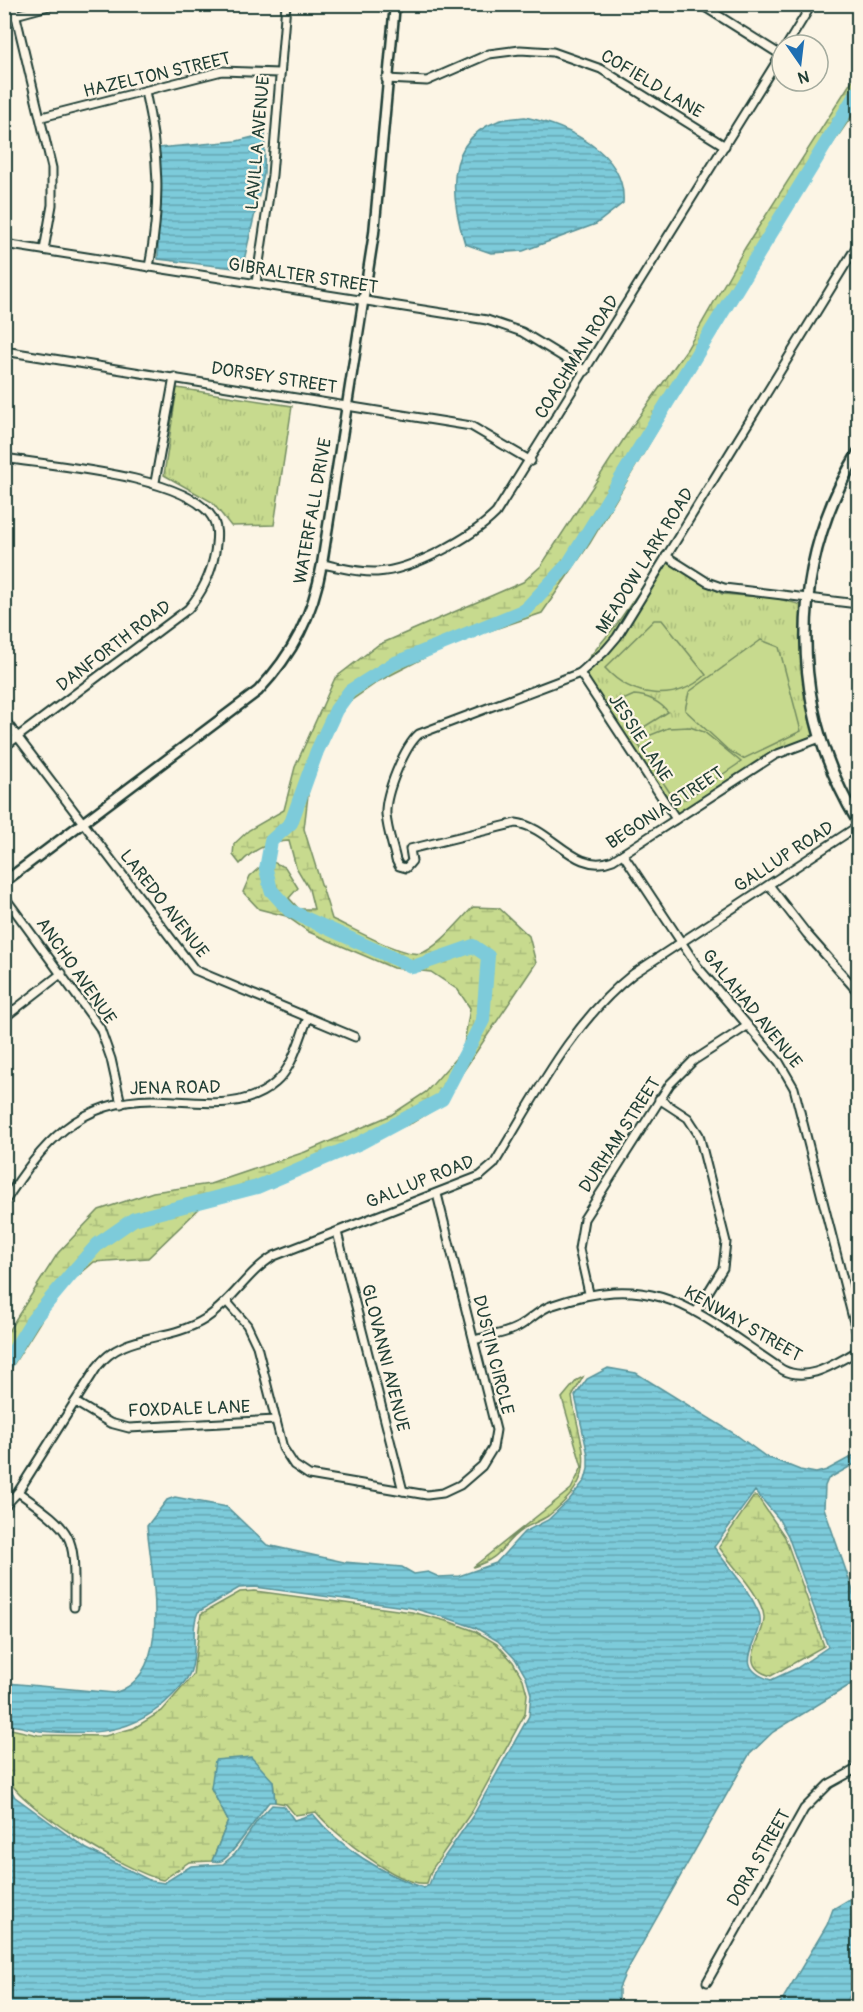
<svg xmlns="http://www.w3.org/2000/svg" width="863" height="2012" viewBox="0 0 863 2012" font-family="Pangolin,sans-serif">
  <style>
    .grass { fill: url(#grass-tufts); stroke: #738c61; stroke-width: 1.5 }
    .wetland { fill: url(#wetland-marsh); stroke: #738c61; stroke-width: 1.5 }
    .garden { fill: #c7da8e; stroke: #738c61; stroke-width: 1.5 }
    .water { fill: url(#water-rules); stroke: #579298; stroke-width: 1.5; fill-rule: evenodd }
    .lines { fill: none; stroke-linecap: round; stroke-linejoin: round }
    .river { stroke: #7dcbda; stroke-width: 14 }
    .minor-casing { stroke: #1f3d34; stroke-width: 11 }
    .tertiary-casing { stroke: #1f3d34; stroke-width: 13 }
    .secondary-casing { stroke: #1f3d34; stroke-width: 14 }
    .minor { stroke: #fcf5e5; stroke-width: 7 }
    .tertiary { stroke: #fcf5e5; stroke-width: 8 }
    .secondary { stroke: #fcf5e5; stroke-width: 9 }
    .labels { text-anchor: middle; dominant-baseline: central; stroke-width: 4.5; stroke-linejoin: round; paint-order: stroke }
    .street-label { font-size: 18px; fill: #1f3d34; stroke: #fcf5e5 }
  </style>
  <defs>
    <pattern id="grass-tufts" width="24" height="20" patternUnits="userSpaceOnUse" patternTransform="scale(1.5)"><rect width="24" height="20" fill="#c7da8e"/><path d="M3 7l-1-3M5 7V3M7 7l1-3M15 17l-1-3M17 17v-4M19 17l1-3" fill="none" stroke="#aabc7b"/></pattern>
    <pattern id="wetland-marsh" width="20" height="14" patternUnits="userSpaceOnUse" patternTransform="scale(1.5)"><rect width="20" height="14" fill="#c7da8e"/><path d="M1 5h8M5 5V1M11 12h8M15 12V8" fill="none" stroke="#aabc7b"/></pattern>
    <pattern id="water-rules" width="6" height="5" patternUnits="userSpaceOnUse" patternTransform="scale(1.5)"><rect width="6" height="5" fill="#7dcbda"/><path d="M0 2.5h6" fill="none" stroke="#66a6b2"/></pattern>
  </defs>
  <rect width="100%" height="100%" fill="#fcf5e5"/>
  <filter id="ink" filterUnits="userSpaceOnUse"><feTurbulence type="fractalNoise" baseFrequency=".0167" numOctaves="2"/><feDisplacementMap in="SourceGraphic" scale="12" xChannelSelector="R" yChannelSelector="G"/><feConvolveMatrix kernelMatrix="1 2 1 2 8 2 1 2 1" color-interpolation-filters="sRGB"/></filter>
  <g filter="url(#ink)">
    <g class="grass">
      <path d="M177,388l115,18 -18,119 -43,1 -19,-24 -48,-27z"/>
      <path d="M664,556l58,38 53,4 27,7 1,68 13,66v2l-82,36 -58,48 -99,-153 39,-47z"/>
    </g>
    <g class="wetland">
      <path d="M858,71v36l-60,87 -208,349 -48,70 -91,31 -72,37 -40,28 -28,61 -7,59 28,90c18,8 72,39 89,34 16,-4 40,-34 52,-46l26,1 30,28 7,27 -96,143 -28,17 -208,81 -56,54 -54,4 -36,31 -53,85v-42l53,-83 41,-43 54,-18 57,-8 95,-32 86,-37 35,-23 37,-42 7,-42 -12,-18 -27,-18 -38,-4 -84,-36 -23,-16 -27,-7 -16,-17 7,-16 18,-16 17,7 13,21 -9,10 10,11h15l-5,-20 -13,-22 -7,-26c-21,1 -36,8 -49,23l-7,-9 1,-11 15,-14 35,-20 11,-43 40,-89 43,-33 145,-63 18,-16 90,-138 56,-79 58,-101z"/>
      <path d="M583,1377l-11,20c9,56 30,77 -24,119 -8,5 -17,8 -25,13 -23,15 -18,28 -50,38l98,-78 11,-22 -20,-69 15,-18z"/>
      <path d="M754,1496h3l28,41 39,109 -53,30c-37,-11 -6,-37 -7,-59 -2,-22 -33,-52 -45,-70z"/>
      <path d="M255,1591l157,21 38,10 25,9 22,13 16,18 10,17 4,15 -2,20 -53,97 -40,58 -5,14c-27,5 -95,-51 -111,-71l-21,3 -9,-11 -11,-2 -2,-21 -62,7 17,33 -16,40 -23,1 -26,18c-33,-7 -150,-75 -158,-108 -4,-12 0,-29 -1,-42l7,-1 27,6 67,1 29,-8 28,-17 31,-36 8,-61 39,-22z"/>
    </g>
    <g class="garden">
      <path d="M654,620h8l44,55c-31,28 -74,23 -101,-7z"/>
      <path d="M761,640l18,7 22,84 -58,28 -15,-9 -43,-40 4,-18z"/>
      <path d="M634,695c15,1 25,6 34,17l-35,22 -19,-30z"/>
      <path d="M690,727l14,5 37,30 -55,37h-12l-38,-58 32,-13z"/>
    </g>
    <g class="water">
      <path d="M525,117c41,9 102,35 98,86l-27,21 -73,27 -32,2 -26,-9c-14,-44 -23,-103 33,-123 8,-3 19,-3 27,-4z"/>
      <path d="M265,134l-1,40 -22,95 -84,-10v-111l79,-7z"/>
      <path d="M608,1368l28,5 99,61 30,22 35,14 16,3 11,-3 31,-17v9l-30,17 -3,7 -1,22 34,97v75l-85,52 -24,23 -124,219 -6,14v19h-614v-228l10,18 72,52 64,32 13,2 27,-17 32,-2 12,-10 22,-33 15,-16 12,1 10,14 19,-6c27,34 70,60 111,74l5,-3 5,-13 40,-58 55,-98 2,-22 -5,-17 -10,-17 -18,-19 -22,-13 -26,-9 -38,-11 -157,-21 -16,1 -41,24c-8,18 0,39 -7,58 -3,10 -12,19 -19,26 -38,39 -80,39 -132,35 -12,-1 -23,-8 -35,-5v-41l3,-2 106,10c61,-17 37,-121 33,-167l20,-26 8,-3 52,10 40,38 77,17 58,5 12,7 14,-2 11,5 20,-1 37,-13 28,-31 24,-12 21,-20 16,-20 3,-11v-14l-13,-59 12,-17zM755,1491l23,27 10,18 40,111 -31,21 -26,12c-46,-14 -3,-43 -12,-67 -11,-26 -29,-43 -45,-66z"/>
      <path d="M251,1757l22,24 2,21h-6c-10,12 -37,55 -48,59 -3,1 -6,0 -9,0l16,-40 -17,-33 4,-28z"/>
      <path d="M858,1894v89l-15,24h-65l49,-82 6,-16z"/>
    </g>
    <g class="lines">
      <path class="river" d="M4,1367l28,-46 40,-48 26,-29 36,-25 123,-32 103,-44 82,-44 41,-79 5,-64 -15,-10 -60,21 -108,-49 -16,-8 -18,-20 -5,-21 5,-28 20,-18 26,-72 19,-41 14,-19 43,-27 132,-54 44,-47 289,-472"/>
      <defs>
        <g id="minor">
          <path d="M13,4l39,164v37l-8,45"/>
          <path d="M700,4l81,51"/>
          <path d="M4,18l52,-14"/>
          <path d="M787,45l25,-41"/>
          <path d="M386,79l41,2 62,-27 31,-4 33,2 48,17 124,77"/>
          <path d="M145,91c14,63 16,112 4,176"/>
          <path d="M42,117l180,-46 57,2"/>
          <path d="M4,244l483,76 35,12 64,39"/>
          <path d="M256,283l16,-108 14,-171"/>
          <path d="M4,351l467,75 60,35"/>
          <path d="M4,458c50,8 173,17 205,55 10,12 8,25 6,39 -4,22 -12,40 -27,57l-184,138"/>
          <path d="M155,482l19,-105"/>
          <path d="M666,556l41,26 17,6 134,16"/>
          <path d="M322,564c17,3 37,9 55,8 36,-2 94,-34 119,-59l286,-460"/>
          <path d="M580,673l96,146"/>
          <path d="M4,719l191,251 160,67"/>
          <path d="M820,738l-45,17 -162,105c-38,16 -62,-33 -97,-37l-106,26 2,12 -6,7 -7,-2 -3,-6c-3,-14 -9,-30 -10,-46 -1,-20 18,-67 33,-80l161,-61 25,-22 12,-14 241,-393"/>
          <path d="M623,854l74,112 82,96 15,26 64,250"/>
          <path d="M769,885l38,49 51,58"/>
          <path d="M4,896l96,132 11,31 10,45"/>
          <path d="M4,1018l58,-45"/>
          <path d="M659,1099l29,19 11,17 27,107 -3,26 -27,44"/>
          <path d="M4,1203c38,-59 74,-104 151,-103 39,1 88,12 120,-17 18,-15 24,-44 33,-65"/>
          <path d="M337,1232l66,259"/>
          <path d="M589,1293l-10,-44 5,-30 86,-135 23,-23 54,-35"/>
          <path d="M227,1302l20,23 10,21 26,102 11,17 15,10 118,20 16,-2 17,-8 22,-19 11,-18 3,-18 -59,-236"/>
          <path d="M474,1340c15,-4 31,-6 44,-13 13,-7 21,-18 35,-22 107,-37 145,9 230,65 26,13 52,-7 75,-19"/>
          <path d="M75,1402l35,21 19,5 147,-8"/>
          <path d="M18,1492c60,43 56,42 56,115"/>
          <path d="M4,1507l14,-15 79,-125c26,-35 70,-24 108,-48 27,-17 42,-47 69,-63l206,-80 14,-12c41,-67 77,-141 139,-190l225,-148"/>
          <path d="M707,1982l97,-173 25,-25 29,-16"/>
        </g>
        <path id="tertiary" d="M4,882l254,-191c35,-37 55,-76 64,-127l52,-331 21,-229"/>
        <path id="secondary" d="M858,453c-70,114 -69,254 0,369"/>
      </defs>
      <use href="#minor" class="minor-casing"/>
      <use href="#tertiary" class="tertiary-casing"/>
      <use href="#secondary" class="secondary-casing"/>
      <use href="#minor" class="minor"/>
      <use href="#tertiary" class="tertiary"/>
      <use href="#secondary" class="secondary"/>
    </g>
  </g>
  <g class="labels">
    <g class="street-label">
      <text transform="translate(157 75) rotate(-13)">HAZELTON STREET</text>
      <text transform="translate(652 84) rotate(31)">COFIELD LANE</text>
      <text transform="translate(258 143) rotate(-85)">LAVILLA AVENUE</text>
      <text transform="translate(303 276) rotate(9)">GIBRALTER STREET</text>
      <text transform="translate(577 357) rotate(-58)">COACHMAN ROAD</text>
      <text transform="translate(274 378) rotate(9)">DORSEY STREET</text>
      <text transform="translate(313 511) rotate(-80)">WATERFALL DRIVE</text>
      <text transform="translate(645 561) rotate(-58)">MEADOW LARK ROAD</text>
      <text transform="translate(114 646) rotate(-37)">DANFORTH ROAD</text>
      <text transform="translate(640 738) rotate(57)">JESSIE LANE</text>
      <text transform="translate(665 808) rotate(-33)">BEGONIA STREET</text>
      <text transform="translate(784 857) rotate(-33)">GALLUP ROAD</text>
      <text transform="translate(164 904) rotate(52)">LAREDO AVENUE</text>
      <text transform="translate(76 971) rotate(55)">ANCHO AVENUE</text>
      <text transform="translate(752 1009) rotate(51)">GALAHAD AVENUE</text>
      <text transform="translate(175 1088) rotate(-1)">JENA ROAD</text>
      <text transform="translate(620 1135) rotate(-57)">DURHAM STREET</text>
      <text transform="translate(420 1182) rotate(-22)">GALLUP ROAD</text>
      <text transform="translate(743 1324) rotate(30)">KENWAY STREET</text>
      <text transform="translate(493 1355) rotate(76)">DUSTIN CIRCLE</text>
      <text transform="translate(385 1358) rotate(76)">GLOVANNI AVENUE</text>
      <text transform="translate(189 1409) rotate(-2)">FOXDALE LANE</text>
      <text transform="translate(759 1858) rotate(-60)">DORA STREET</text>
    </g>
  </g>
  <rect width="863" height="2012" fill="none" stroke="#fcf5e5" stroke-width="24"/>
  <rect x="12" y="12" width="839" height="1988" fill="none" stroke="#1f3d34" stroke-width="2" filter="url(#ink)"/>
  <g transform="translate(800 63) rotate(166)"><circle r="28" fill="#fcf5e5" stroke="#a4ab9e" stroke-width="1.5"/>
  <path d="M0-4.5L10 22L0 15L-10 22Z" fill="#1f6fb2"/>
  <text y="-9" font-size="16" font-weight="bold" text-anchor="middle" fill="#1f3d34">N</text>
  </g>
</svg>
